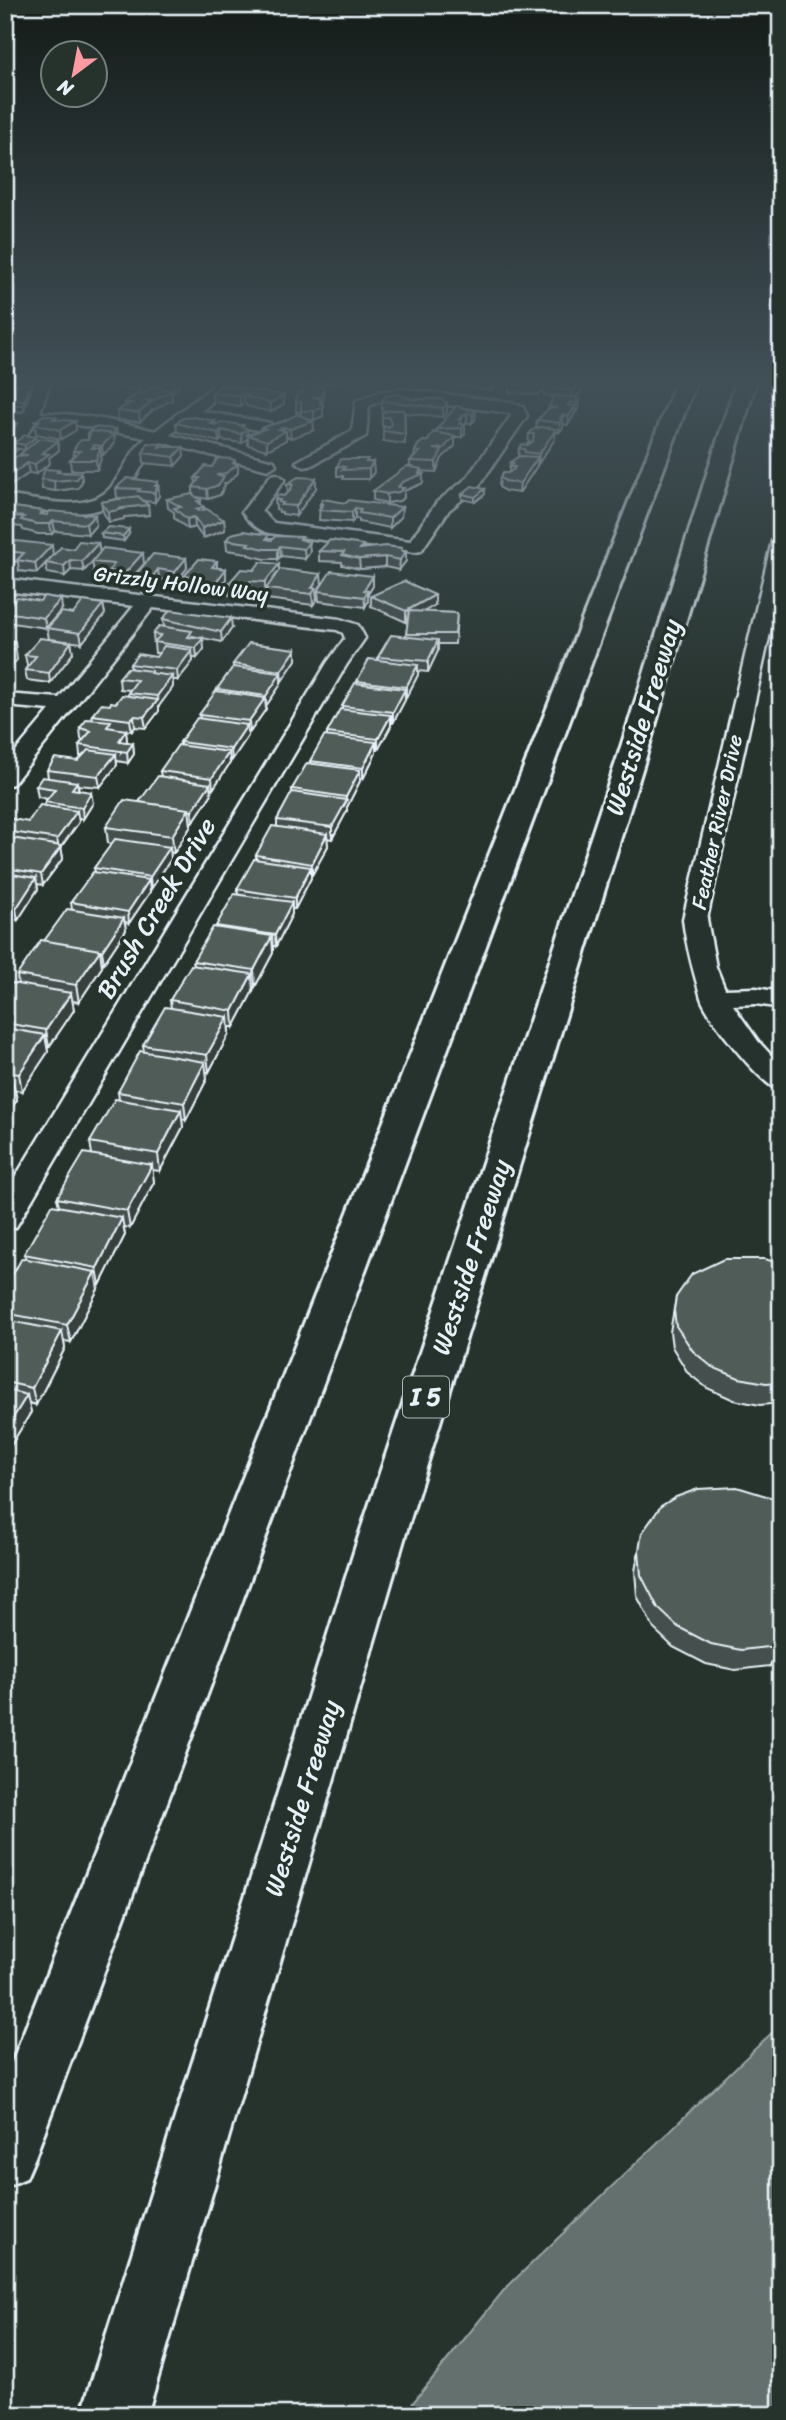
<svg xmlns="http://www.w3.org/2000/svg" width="786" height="2420" viewBox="0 0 786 2420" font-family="Sriracha,sans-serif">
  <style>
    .water { fill: #636f6d; stroke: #98a3a5; stroke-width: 2 }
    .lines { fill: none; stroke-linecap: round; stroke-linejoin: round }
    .minor-casing { stroke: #e8f1f8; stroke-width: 5 }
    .highway-casing { stroke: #e8f1f8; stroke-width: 6 }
    .minor { fill: #26332d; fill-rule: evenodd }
    .highway { fill: #26332d; fill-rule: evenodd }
    .wall { fill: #454f4d; stroke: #e8f1f8; stroke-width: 2 }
    .shaded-wall { fill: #38403e; stroke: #e8f1f8; stroke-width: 2 }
    .building { fill: #505c59; stroke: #e8f1f8; stroke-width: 2 }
    .labels { text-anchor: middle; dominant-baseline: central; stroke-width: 7; stroke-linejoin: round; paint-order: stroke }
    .far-street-label { font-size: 21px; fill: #e8f1f8; stroke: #26332d }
    .shield { fill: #26332d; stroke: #aeb8bb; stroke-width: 2 }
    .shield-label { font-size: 24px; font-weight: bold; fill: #e8f1f8 }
    .street-label { font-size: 26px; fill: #e8f1f8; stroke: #26332d }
  </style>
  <rect width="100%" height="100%" fill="#26332d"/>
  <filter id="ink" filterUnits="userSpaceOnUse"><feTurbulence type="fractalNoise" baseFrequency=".0143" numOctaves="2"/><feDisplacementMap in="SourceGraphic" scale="14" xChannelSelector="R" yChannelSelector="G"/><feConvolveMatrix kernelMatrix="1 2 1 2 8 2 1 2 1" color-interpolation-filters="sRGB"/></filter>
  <g filter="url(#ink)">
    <path class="water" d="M781,2024v391h-378l101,-125z"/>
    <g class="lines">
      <defs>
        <g id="minor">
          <path d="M35,382h15l-10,31c39,0 77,8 115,18l58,-45 -2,-4h15l4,5 -3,3 -26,21 69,12 2,3 -2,3 -6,2 -73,-13 -21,17 104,26 2,4 -8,5 -107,-28c-16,13 -23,34 -35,50 -26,34 -85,17 -121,13v-10c32,4 88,21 109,-12 10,-14 18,-34 32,-45l-79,-15 -32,-1 -17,26 -13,8v-14l15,-20h-15v-10l19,1z"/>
          <path d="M401,389l109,13 13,5 4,9 -49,71 -29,23 -28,41 -6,1 -146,-19c-10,-2 -21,-12 -27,-21l3,-4 26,-33 6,-1 8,5 -24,32 13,12 136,18 27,-39 29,-23 45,-63 -1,-3 -109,-14h-15l-17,7 -3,30 -56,30 -6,1 -8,-5 56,-31 4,-30 23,-9z"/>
          <path d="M781,536v47l-74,336 9,48 9,22 31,-1 25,4v16l-25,-4 -23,1 25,36 23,25v25c-20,-5 -74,-74 -80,-93 -7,-25 -15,-51 -18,-79l89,-378z"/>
          <path d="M5,579l335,40 18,6 7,13 -18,26 -331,563 -11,3v-36l322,-531 18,-25 -2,-5 -6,-3 -184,-22 -140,176 -8,2v-22l45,-54 -45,-4v-12l54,4 75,-92 -129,-15z"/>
        </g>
        <g id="highway">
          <path d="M676,382h20l-661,1775 -9,21 -21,9v-107z"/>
          <path d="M736,382h20l-108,368 -243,786 -258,879h-66l278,-879 261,-786z"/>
        </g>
      </defs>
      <use href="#minor" class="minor-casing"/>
      <use href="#highway" class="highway-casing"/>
      <use href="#minor" class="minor"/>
      <use href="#highway" class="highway"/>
    </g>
    <g class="wall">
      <path d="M66,382h25l-1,6 -24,-1z"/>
      <path d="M109,382h69l1,4 -5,5 -5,-1 2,1 1,9 -17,9 -3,1v1l-12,11 -22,-2 -1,-9 8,-5v-4l20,-8 5,-5 -10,2 -31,-7z"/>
      <path d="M257,382h24v3l-18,4z"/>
      <path d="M297,382h16l2,5 9,1v9l-2,7h1v12l-11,4 2,10 -23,8 -5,-2v4l-19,10 -19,-5v-7l-6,5 -21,-3 -2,2 -42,-10 -1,-9 39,2h28v2l4,2 1,6 12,-4v-3l24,-7 17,-6v-3h-5v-9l7,-10v-2z"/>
      <path d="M428,382h69l-5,8 -38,-5v-2l-5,1z"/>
      <path d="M509,382l73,1 -1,9 -6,5h2v2l3,1 -1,9 -3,3h-1l-1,3 -6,10 -5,-1v4l-4,4h-4v7l-17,25 -1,-1v3l-18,27 -14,-2 -6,-4 1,-10 9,-5 1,-10 8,-5 1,-9 11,-5h-2l1,-9 7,-5 1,-9 12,-11 4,-12 -9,-2v-3h-4l-2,3 -29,-3z"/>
      <path d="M30,389l-6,16h-12v-5z"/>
      <path d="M212,393l72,2v9l-13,8 -25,-6v-3h-2l-4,3 -28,-4z"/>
      <path d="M413,399h28l6,13 -4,5 -38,-4v31l-22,-3v-14h6l-1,-1h-6v-13l6,-2 -6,-1v-9z"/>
      <path d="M456,406l20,5 -1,9 -3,3h-5l-2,1v10l-3,3h-7v9l-12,11 -1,1 -6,14 -15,-1v2l2,1v9l-19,8v7l-5,3 -12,2 -14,-3v-9l37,-24v-6l4,-4 1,-6 22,-18v-4z"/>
      <path d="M56,420l20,10 -15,9 -25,-5 -1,-10 1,-1 -1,-2z"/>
      <path d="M88,433l29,1 -3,3 1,6 -12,12h-2v3l-4,12h-26l-1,-10 4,-3 -1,-6 15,-11z"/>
      <path d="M37,441h21l1,9 -10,8 1,5 -14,11 -7,-1 -17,12 -7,-1v-20l15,-8v-2l5,-4 -11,-2v-5z"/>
      <path d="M161,444v3l23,9 -9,10 -31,-3 -1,-10z"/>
      <path d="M235,461l3,12 -11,10h-3l1,2 -5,10 -12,4 -11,-2 7,13 20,10 1,10 -22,8 -8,-11 -7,2 -14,-11v-6l-6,-4 -1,-9 26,-4v-8l3,-4 -1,-5 17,-11z"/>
      <path d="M368,462l6,10 -5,7h-26v-3h-6v-10z"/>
      <path d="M59,470l1,2 21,1 1,9 -4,6 -23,3 -13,-2 -1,-10z"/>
      <path d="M158,482l1,14 -4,6 -11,-1 4,4 1,10 -25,2v2l-15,3 -6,-10 -2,-10 21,-4h-5l-1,-10z"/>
      <path d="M287,484l29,4 -20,28 -14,-2v-2h-3v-2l-3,-1 -1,-9 9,-4 4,-2z"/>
      <path d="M485,489v5l-10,8 -13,-3v-5z"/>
      <path d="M323,499l78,18 -11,11 -31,-6v-3l-4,-1 -3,4 -33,-2 1,-16z"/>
      <path d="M5,506l38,5 1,4 52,10 -8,9 -33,-3 -3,3h-14l-15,-4 -1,-3 -17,-2z"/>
      <path d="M101,533l28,1 -5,7 -22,-3z"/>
      <path d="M5,539l4,1 1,7 43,8 20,-6 25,-6 2,10 44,11 -17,19 -17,-2 -1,-7 -15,-2 -2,-10 5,-6 -13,15 -13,-1 -6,6 -18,-3 -1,-10 -9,10 -18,-2 -1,-9 -10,-1 -1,-8 -2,2z"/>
      <path d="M269,539l33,1 8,12 -5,7 -24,-3 -3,3h-13l-17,-4v-2l-21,-3 -1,-10z"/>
      <path d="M363,548l39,3 4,10 -7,9 -14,-3 -25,2 -18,-4v-3l-23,-1v-10z"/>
      <path d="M186,558l1,10 -11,14 -17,-3 -5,7 -17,-2 -1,-10z"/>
      <path d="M217,561v7l9,1v10l-10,14 -24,-3v-3l-7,-1 -1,-10z"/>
      <path d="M279,564v6l43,14 -6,8 1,7 -4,6 -46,-6v-8l-2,2 -14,-2 -4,6 -18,-2 -1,-11 26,-14z"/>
      <path d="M373,576v10l-5,8v7l-3,6 -46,-6 -1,-10z"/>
      <path d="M5,595l4,1 1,9 52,4 -16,19 -41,-6z"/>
      <path d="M371,596l64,9 -12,7 34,1 -2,31h-17v7l-10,21 -10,-1v4l-12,23 -1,-1v3l-12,23h-2v3l-13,24h-2v3l-13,26 -3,-1v3l-13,26v4l-15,28 -5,-1 1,8 -16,29h-1v3l-16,31h-3v5l-16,32h-3v7l-18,34h-2v4l-19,36h-5v7l-20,38h-3l1,7 -21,41 -4,-1 1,8 -23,44 -8,-1 2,12 -24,46 -6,-1 1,8 -25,50 -3,-1 1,5 -27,53 -7,-1 1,7 -29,57 -7,-2 2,9 -26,43v-167l21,-29 -2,-5 35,-48 -2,-8 35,-44 -2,-12 29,-42 -1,-8 26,-40 -1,-7 28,-37 -1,-8 24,-35 -1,-4 45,-67 -1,-5 19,-30v-4l21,-28v-7l15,-27v-4l18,-25v-3l17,-25v-3l15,-24v-3l15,-23v-2l21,-21v-3l28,-21 2,-16 -2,2 -35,-16z"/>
      <path d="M103,604l2,10 -23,29 -33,-4 -2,-11 26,-14z"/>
      <path d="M163,619l69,9 -10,14 -29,-6 11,13 -7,9h-4v3l-15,19h-5v7l-14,19v5l-13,17 -11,-1 -3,4 -9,-1h3l1,12 6,1 1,11 -6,9 -11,-2v4l-17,22 -22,-2 1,5 14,13 -10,16 -4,-1v4l-18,25 2,11 -20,27 -6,-1 1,5 -20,31 -13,-1 2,7 -2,2v-106h23l17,-16v-4l2,-3 -9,-2 -2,-11 12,-8 -1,-8 31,-9 5,-5h-3l-1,-11 4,-5 -2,-1 -1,-11 13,-9 -1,-4 36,-19v-3l2,-3 -10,-1 -1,-11 12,-10 -1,-4 26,-7 3,-4h-4l-2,-19 11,-7z"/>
      <path d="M71,642l2,11 -23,30 -23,-3 -2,-10 3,-5h-1l-2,-10z"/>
      <path d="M296,660l-15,21v3l-15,22v3l-16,23h-2v4l-16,24h-2v3l-17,26h-3l1,6 -18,27h-2v4l-17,27 -4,-1 1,7 -20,30 -1,-1v4l-21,31 -4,-1 1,8 -22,33 -2,-1v5l-23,35 -7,-1 2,9 -25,37h-2l1,5 -26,39 -7,-1 2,10 -12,17v-126l13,-7 -1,-9 55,-65 -1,-8 24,-30 -1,-4 18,-24 -4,-1 -2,-16 33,-25 22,-25 -1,-6 20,-25v-4l20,-24 -1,-3 18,-23v-3l16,-22v-3z"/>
      <path d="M781,1264v139l-21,2 -26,-5 -27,-12 -19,-15 -16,-26 -2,-15 6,-35z"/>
      <path d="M781,1504v157l-11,5 -35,4 -29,-6 -33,-17 -19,-18 -17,-33 -2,-25 4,-21z"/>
    </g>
    <g class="shaded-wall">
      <path d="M5,382h4l-3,10h-1z"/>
      <path d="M140,382h13l1,7 -14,2z"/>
      <path d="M173,382h5l1,4 -5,5z"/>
      <path d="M263,382h18v3l-18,4z"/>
      <path d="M319,382h21l-21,3z"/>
      <path d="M492,382h5l-5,8z"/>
      <path d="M582,383l-1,9 -9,8v-9z"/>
      <path d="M30,384v5l-6,16v-5z"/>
      <path d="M324,388v9l-3,9v-9z"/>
      <path d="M171,391l1,9 -17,9 -3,1v1l-12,11 -1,-9 6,-12z"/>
      <path d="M243,394l1,9 -4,3v-10z"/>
      <path d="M284,395v9l-13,8 -1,-9z"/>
      <path d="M580,400l-1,9 -3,3 1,-9z"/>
      <path d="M447,403v9l-4,5v-9z"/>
      <path d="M575,406l-1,9 -6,10 1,-9z"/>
      <path d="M323,407v9l-9,4v-9z"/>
      <path d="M476,411l-1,9 -3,3 1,-9z"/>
      <path d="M467,413v10l-8,5v-9z"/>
      <path d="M562,415l-1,6 2,-3v10l-4,4 1,-14z"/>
      <path d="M75,421l1,9 -15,9 -1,-9z"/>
      <path d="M313,421l1,9 -23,8 -1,-9z"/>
      <path d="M465,424v10l-3,3v-9z"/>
      <path d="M243,425v7l4,-3 1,9 -6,5 -1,-17z"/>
      <path d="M284,427v4h2v9l-19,10v-9l12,-12z"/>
      <path d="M116,429l1,5 -3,3 1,6 -12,12 -1,-9z"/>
      <path d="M556,429l-1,10 -17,25 1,-10z"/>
      <path d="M221,430v10l-2,2 -1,-9z"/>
      <path d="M455,436v10l-12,11 -1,1 -6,14v-10l-2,-13z"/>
      <path d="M36,437l1,4 -12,9v-5z"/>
      <path d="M58,441l1,9 -10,8 1,5 -14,11 -1,-10 7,-11z"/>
      <path d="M183,447l1,9 -9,10 -1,-9z"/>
      <path d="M100,448l1,10 -4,12 -1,-10z"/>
      <path d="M538,457l-1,9 -18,27 1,-10z"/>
      <path d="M235,461v5l3,-2v9l-11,10h-3l1,2 -5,10 -12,4 -1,-10 9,-14z"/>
      <path d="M373,462l1,10 -5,7v-10z"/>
      <path d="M27,463l2,10 -17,12 -1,-10z"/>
      <path d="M421,469v6l2,-1v9l-19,8v7l-5,3 -12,2v-9l11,-7 4,-5 17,-9z"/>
      <path d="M59,470l2,9 20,-6 1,9 -4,6 -23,3 -1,-10z"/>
      <path d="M316,478v10l-20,28v-10z"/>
      <path d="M158,482l1,14 -4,6v-16z"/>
      <path d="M485,489v5l-10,8v-5z"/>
      <path d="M201,500v7h3v10l-8,1 1,-17z"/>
      <path d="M148,505l1,10 -25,2v2l-15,3 -1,-10 13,-4z"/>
      <path d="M402,507l-1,10 -11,11v-10z"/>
      <path d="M355,508v10l-3,4v-10z"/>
      <path d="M95,515l1,10 -8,9 -2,-10z"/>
      <path d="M194,517l1,10 -7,2 -1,-10z"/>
      <path d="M224,520l1,10 -22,8 -1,-10z"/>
      <path d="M53,521l2,10 -3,3 -2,-10z"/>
      <path d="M129,529v5l-5,7 -1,-5z"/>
      <path d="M9,540l1,10 -4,1 1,2 -2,2v-12z"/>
      <path d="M309,542l1,10 -5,7 -1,-10z"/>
      <path d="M98,543l2,10 -16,18 -2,-10z"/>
      <path d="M52,545l1,10 -16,18 -2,-10z"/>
      <path d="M280,546l1,10 -3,3v-10z"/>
      <path d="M402,548v8l4,-5v10l-7,9 1,-10z"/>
      <path d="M143,553l1,11 -17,19 -2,-10z"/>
      <path d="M385,557v10l-25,2 -1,-10z"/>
      <path d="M186,558l1,10 -11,14 -1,-10z"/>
      <path d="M70,560l1,10 -6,6 -1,-10z"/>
      <path d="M279,564v10l-13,15 -1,4v-11z"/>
      <path d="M158,569l1,10 -5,7 -1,-10z"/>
      <path d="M226,569v10l-10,14 -1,-10z"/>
      <path d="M321,574l1,10 -6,8 1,7 -4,6 -1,-17z"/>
      <path d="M373,576v10l-5,8v7l-3,6 -1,-17z"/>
      <path d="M250,581l1,10 -4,6 -1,-10z"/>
      <path d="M435,595v10l-29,17v-11z"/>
      <path d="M9,596l1,10 -5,6v-13z"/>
      <path d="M61,599l1,10 -16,19 -2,-10z"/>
      <path d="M103,604l2,10 -23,29 -2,-10z"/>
      <path d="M231,618l1,10 -10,14 -1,-10z"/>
      <path d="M203,638l1,11 -7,9 -1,-10z"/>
      <path d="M438,640v11l-10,21v-11z"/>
      <path d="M15,642l2,18 -12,13v-13l5,-12z"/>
      <path d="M71,642l2,11 -23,30 -1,-10z"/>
      <path d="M296,649v11l-14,21 -1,-10z"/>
      <path d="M192,650l1,11 -15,19 -1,-10z"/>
      <path d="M418,665v10l-12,23v-11z"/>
      <path d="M281,673v11l-15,22v-10z"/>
      <path d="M172,676l1,11 -14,19v5l-13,17 -2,-11 14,-17 -1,-4z"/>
      <path d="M405,689v11l-12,23v-11z"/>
      <path d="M265,698l1,11 -16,23 -1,-11z"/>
      <path d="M11,710l2,11 -8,9v-13z"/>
      <path d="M391,715v11l-13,24v-11z"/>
      <path d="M134,716l1,11 -3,4 -2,-11z"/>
      <path d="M247,725l1,11 -16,24 -1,-11z"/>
      <path d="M126,730l1,11 -6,11 -2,-11z"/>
      <path d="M376,742v11l-13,26v-11z"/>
      <path d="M133,743l1,11 -6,9 -1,-11z"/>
      <path d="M229,752l1,11 -17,26 -1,-11z"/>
      <path d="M116,754l1,11 -17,22 -2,-11z"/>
      <path d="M360,770v11l-13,26v4l-15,28v-12l14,-26v-4z"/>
      <path d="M77,782l2,11 -7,-4z"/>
      <path d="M210,784l1,11 -18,27 -1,-11z"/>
      <path d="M91,792l2,11 -10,16 -1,-11z"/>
      <path d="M189,809l2,17 -17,27 -2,-17z"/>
      <path d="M77,811l2,11 -18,25 2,11 -20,27 -2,-11 18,-24 -2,-11z"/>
      <path d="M327,834l1,12 -16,29v-11z"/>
      <path d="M170,847l1,12 -20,30 -1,-12z"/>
      <path d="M311,867v11l-16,31v-11z"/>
      <path d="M36,878l2,11 -20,31 -2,-11z"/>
      <path d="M149,880l1,12 -21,31 -1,-11z"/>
      <path d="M292,902v12l-16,32 -1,-11z"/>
      <path d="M124,918l2,12 -22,33 -2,-12z"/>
      <path d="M272,936l1,17 -18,34 -1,-17z"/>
      <path d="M100,950l2,17 -23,35 -3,-17z"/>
      <path d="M252,974l1,17 -19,36 -1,-16z"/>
      <path d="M71,993l3,17 -25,37 -3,-17z"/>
      <path d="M228,1017l1,17 -20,38 -2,-17z"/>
      <path d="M45,1035l3,17 -26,39 -3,-17z"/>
      <path d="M205,1062l2,17 -21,41 -2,-17z"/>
      <path d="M13,1083l4,17 -12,17v-22z"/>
      <path d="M181,1110l2,17 -23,44 -2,-17z"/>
      <path d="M152,1165l2,17 -24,46 -3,-17z"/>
      <path d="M122,1218l3,17 -25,50 -3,-17z"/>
      <path d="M95,1272l3,17 -27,53 -4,-17z"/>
      <path d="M62,1331l3,17 -29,57 -4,-17z"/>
      <path d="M27,1395l4,17 -26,43v-24z"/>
      <path d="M781,1644v17l-11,5 7,-20z"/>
    </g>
    <g class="building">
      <path d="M299,382h14l2,3h-12l-1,1z"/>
      <path d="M510,382h67l5,1 -10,8 -28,-5 2,-2 -6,-1 -2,3 -29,-3z"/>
      <path d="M18,384h12l-6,16h-12z"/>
      <path d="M220,385l64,10 -14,8 -24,-6 3,-2 -6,-1 -3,2 -28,-3z"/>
      <path d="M303,385l21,3 -3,9h-8l7,2v5h3v3l-9,4h-13v-9l-5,1 1,-11 6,1z"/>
      <path d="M153,386l18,5 -17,9 -9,1 6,1 -12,11 -22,-2 14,-8 -6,-1 14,-9 6,1z"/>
      <path d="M396,394l17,5h28l6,4 -4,5 -61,-7 4,-5z"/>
      <path d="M553,396l24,1 -1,2 4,1 -3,3 -7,-1 -2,3 7,1 -6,10 -7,-1 -2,3h3l-4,5 -22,-3 11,-11 9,-1 -8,-1z"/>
      <path d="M456,406l20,5 -3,3 -6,-1 -8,6h3l-3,5h6l-3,4 -25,1z"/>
      <path d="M391,410h13l1,24 -22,-3v-4h6l2,-4 -3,-6h-6v-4z"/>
      <path d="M297,414l16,7 -23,8 -6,-2 -5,2 7,2 -19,10 -20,-6 18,-6 -5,-1 24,-7z"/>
      <path d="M44,415l12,2 -3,2 22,2 -15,9 -25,-6 4,-3h-4z"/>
      <path d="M194,417l21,4 -4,3 6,1 4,-3 22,3 -2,1 6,3 -6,5 -20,-4 -3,3 -42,-10 7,-5z"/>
      <path d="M93,427l23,2 -3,5 -22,-3 -1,2h-2z"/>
      <path d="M541,427l15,2 -17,25 -14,-2 -1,-3 -5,-1 3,-4 6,1 5,-4 1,-7h-5l3,-4z"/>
      <path d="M91,431l23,3 -12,12 -8,-1 -2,3h8l-4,12h-26l10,-9h-7l4,-7 4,-4h7z"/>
      <path d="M433,432l22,4 -11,12 -10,1 8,1 -6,12 -26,-1 10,-9 -5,-1 3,-6 5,-4h5z"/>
      <path d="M25,435l11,2 -11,8 -11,-2z"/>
      <path d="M40,438l18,3 -16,12 7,1 -14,10 -8,-1 -16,12 -6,-1v-10l12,-8 11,-1 -8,-1z"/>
      <path d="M148,443l13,1 -2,3h24l-9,10 -31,-4z"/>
      <path d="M520,456l18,1 -18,26 -15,-2 -5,-4 3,-4h5l6,-4 1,-2h-4l3,-4 -4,-1z"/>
      <path d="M218,458l14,1 3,2 -2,2 5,1 -12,9 -10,2 8,1 -5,9 -12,4 -14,-2 7,-9h-5l10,-12 7,1z"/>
      <path d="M341,459h27l-2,3h7l-4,7 -27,1 3,-3 -8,-1z"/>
      <path d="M407,466l14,3 -2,4 4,1 -21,8 -4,5 6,1 -5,4 -12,2 -14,-3z"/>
      <path d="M45,469l14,1 -2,2 24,1 -4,6 -23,2 -13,-2z"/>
      <path d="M298,477l18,1 -20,28 -15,-1 2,-2 -4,-1 1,-2h-5l3,-5 6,1 6,-5 3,-7h-6z"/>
      <path d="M127,478l31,4 -3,4h3l-4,7 -16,-2 2,-2 -24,-1z"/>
      <path d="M472,486l13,3 -10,8 -13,-3z"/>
      <path d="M192,494l9,6 -4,1 7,6 -8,2 3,2 8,-2 17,11 -22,8 -8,-11 -7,2 -13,-11 7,-1 -14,-8z"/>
      <path d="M138,496l10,9 -27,3 2,1 -15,3 -7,-10z"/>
      <path d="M323,499l23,4 3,-3 53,7 -12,11 -31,-5 2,-4 -6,-1 -3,4 -33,-2 4,-6h-3z"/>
      <path d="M5,506l38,5 -3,3 7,1 3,-4 45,4 -9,9 -33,-3 -3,3h-13l-16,-4 3,-3 -19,-2z"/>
      <path d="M108,527l21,2 -6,7 -22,-3z"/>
      <path d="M244,531l25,4 -3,4 6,1 3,-4 27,1 -2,2 9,3 -5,7 -24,-3 -2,3h-13l-18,-4 2,-2 -23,-3 5,-6z"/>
      <path d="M330,540l33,5 -3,4 26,-3 16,2v3h4l-6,9 -15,-3 -26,2 -17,-4 2,-3 -25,-1z"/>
      <path d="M16,541l36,4 -17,18 -18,-3 7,-7 -18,-2z"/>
      <path d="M79,541l19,2 -16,18 -12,-1 -6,6 -18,-3 15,-16 12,2z"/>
      <path d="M103,548l40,5 -18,20 -16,-2 5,-7 -22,-2z"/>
      <path d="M153,554l33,4 -11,14 -17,-3 -5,7 -17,-2z"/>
      <path d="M199,559l18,2 -5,6 14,2 -11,14 -23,-3 2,-3 -10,-1z"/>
      <path d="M260,562l19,2 -14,18 -15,-1 -4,6 -18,-3 13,-15 13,1z"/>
      <path d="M280,569l41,5 -9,14h4l-4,6 -46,-5z"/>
      <path d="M331,571l42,5 -9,14 4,1 -4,6 -46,-6z"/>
      <path d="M404,581l31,14 -29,16 -35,-15z"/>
      <path d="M44,596l17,3 -17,19 -39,-6v-2l12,-13 23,4z"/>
      <path d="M83,601l20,3 -23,29 -33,-5 15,-16 11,2z"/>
      <path d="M170,610l61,8 -10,14 -58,-13z"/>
      <path d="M409,611l48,2 -2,21h-49z"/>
      <path d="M159,626l33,5 -4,6 15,1 -7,10 -42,-6 7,-7 -8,-1z"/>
      <path d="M391,635l47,5 -10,21 -50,-4z"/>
      <path d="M40,638l31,4 -22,31 -24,-3 11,-14 -11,-1z"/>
      <path d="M5,640l10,2 -5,6 5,1 -10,11z"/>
      <path d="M249,643l47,6 -15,22 -48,-7z"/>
      <path d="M164,646l28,4 -15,20 -47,-6 8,-10 18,3z"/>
      <path d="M369,659l49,6 -12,22 -49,-6z"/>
      <path d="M233,667l48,6 -15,23 -49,-7z"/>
      <path d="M127,668l24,3 -1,2 22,3 -15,20 -29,-3 9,-13 -18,-2z"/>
      <path d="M355,683l50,6 -12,23 -51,-6z"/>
      <path d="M216,691l49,7 -16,23 -50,-6z"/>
      <path d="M122,695l36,5 -14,17 -10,-1 -4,4 -38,-5 9,-11 9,1 1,-3 5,1z"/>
      <path d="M5,709l6,1 -6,7z"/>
      <path d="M340,709l51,6 -13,24 -51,-6z"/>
      <path d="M197,718l50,7 -16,24 -51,-7z"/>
      <path d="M87,719l24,2 -4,6 19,3 -7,11 14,2 -6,9 -48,-7 12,-14 -11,-3z"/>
      <path d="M324,736l52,6 -13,26 -53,-7z"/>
      <path d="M178,745l51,7 -17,26 -52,-7z"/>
      <path d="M88,750l28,4 -18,22 -51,-6 8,-12 23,3z"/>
      <path d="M307,763l53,7 -14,27 -54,-8z"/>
      <path d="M158,776l52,8 -18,27 -53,-9z"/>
      <path d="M42,777l35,5 -5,7 19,3 -9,16 -37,-6 10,-13 -19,-3z"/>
      <path d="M292,792l55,8 -15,27 -55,-7z"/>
      <path d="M124,800l65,9 -17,27 -66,-9z"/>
      <path d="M40,805l37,6 -20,28 -52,-8v-9l3,-4 20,4z"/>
      <path d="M272,826l55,8 -15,30 -56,-9z"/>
      <path d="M5,837l56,9 -20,28 -36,-6z"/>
      <path d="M115,839l55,8 -20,30 -56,-9z"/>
      <path d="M254,859l57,8 -16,31 -58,-9z"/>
      <path d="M93,872l56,8 -21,32 -57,-10z"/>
      <path d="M5,873l31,5 -20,31 -11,-2z"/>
      <path d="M234,894l58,8 -17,33 -59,-9z"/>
      <path d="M67,909l57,9 -22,33 -58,-10z"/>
      <path d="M213,927l59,9 -18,34 -61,-9z"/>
      <path d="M41,940l59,10 -24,35 -59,-10z"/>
      <path d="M191,965l61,9 -19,37 -63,-11z"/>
      <path d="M11,983l60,10 -25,37 -41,-7v-32z"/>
      <path d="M165,1007l63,10 -21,38 -64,-10z"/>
      <path d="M5,1028l40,7 -26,39 -14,-2z"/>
      <path d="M140,1051l65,11 -21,41 -66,-11z"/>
      <path d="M5,1082l8,1 -8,12z"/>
      <path d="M115,1099l66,11 -23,44 -68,-12z"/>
      <path d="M84,1153l68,12 -25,46 -70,-13z"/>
      <path d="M52,1205l70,13 -25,50 -73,-14z"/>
      <path d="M22,1258l73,14 -28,53 -62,-12v-25z"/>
      <path d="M724,1259h41l16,5v118l-15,1 -27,-5 -27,-11 -19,-16 -17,-25 -2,-16 2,-13 16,-23z"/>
      <path d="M5,1320l57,11 -30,57 -27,-6z"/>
      <path d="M5,1389l22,6 -22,36z"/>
      <path d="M737,1487l36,11 8,6v140l-4,2 -36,4 -30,-6 -33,-17 -20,-19 -17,-33 -2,-25 3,-17 19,-27 15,-9 22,-8z"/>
    </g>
  </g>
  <linearGradient id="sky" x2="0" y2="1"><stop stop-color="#151c19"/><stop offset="0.53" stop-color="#415057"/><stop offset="1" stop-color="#415057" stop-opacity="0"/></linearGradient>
  <rect width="786" height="721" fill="url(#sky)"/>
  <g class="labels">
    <g class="far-street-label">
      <text transform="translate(181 584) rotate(7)">Grizzly Hollow Way</text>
      <text transform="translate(717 822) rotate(-78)">Feather River Drive</text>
    </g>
    <rect class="shield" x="403" y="1376.5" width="46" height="41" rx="5"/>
    <g class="shield-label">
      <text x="426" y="1397">I 5</text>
    </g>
    <g class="street-label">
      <text transform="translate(643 717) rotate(-73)">Westside Freeway</text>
      <text transform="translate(156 908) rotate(-59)">Brush Creek Drive</text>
      <text transform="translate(471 1257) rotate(-72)">Westside Freeway</text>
      <text transform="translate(302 1798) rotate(-73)">Westside Freeway</text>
    </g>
  </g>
  <rect width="786" height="2420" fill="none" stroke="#26332d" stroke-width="28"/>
  <rect x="14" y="14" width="758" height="2392" fill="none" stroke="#e8f1f8" stroke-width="2.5" filter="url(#ink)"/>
  <g transform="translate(74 74) rotate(212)"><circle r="33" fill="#26332d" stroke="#747f7e" stroke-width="2"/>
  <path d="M0-5L12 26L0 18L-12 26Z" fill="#ff9aa2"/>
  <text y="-10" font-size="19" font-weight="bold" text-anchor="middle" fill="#e8f1f8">N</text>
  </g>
</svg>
